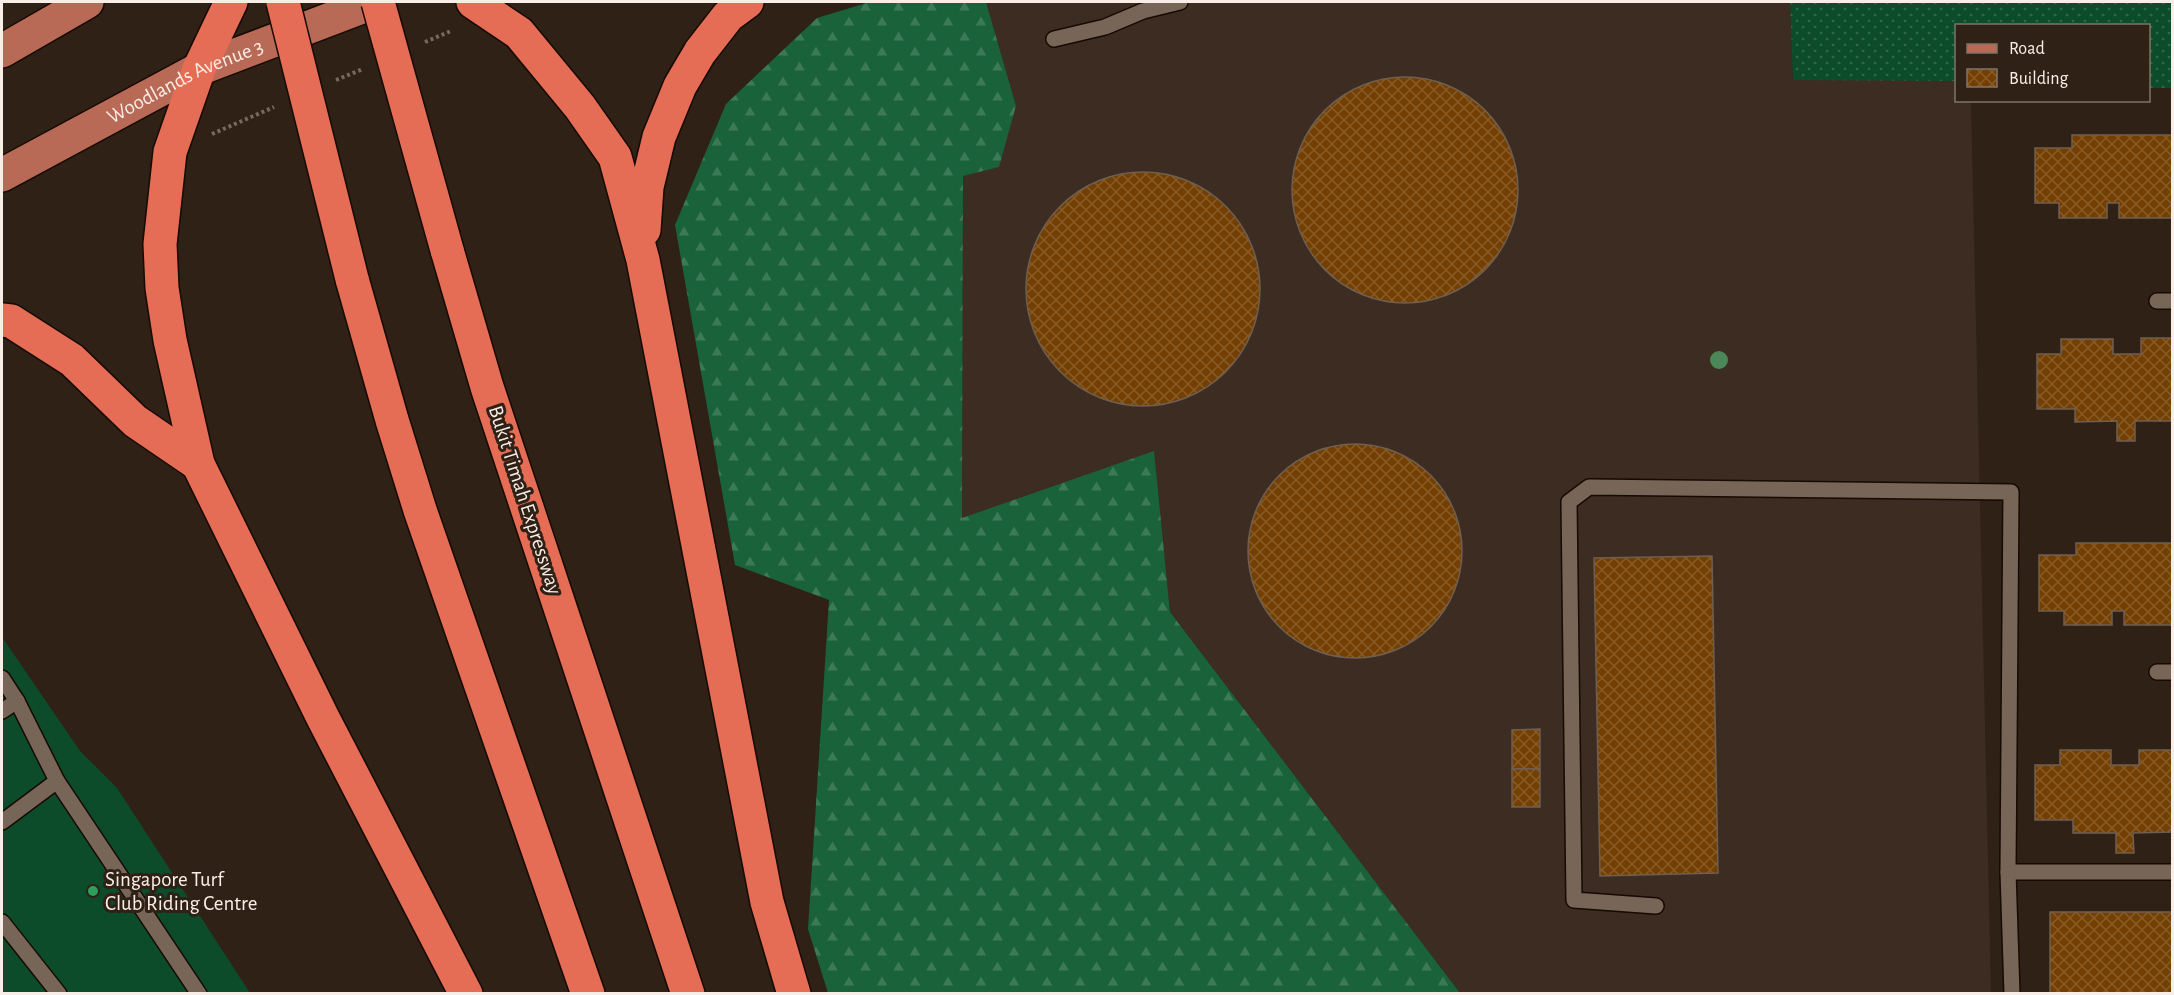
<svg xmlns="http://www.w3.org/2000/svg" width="2174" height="995" viewBox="0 0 2174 995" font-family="'Alegreya Sans',sans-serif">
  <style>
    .industrial { fill: #3c2c21 }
    .grass { fill: url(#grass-dots) }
    .forest { fill: url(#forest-firs) }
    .pitch { fill: #0d4c2a }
    .building { fill: url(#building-cross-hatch); stroke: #6f5f51; stroke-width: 1.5 }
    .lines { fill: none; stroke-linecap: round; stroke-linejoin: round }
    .lane-casing { stroke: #170a02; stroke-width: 18 }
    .primary-casing { stroke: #170a02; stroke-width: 36 }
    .highway-casing { stroke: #170a02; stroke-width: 36 }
    .path { stroke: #76695f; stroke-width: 4; stroke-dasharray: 3 3; stroke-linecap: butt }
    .lane { stroke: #776558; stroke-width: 15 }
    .primary { stroke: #b96a56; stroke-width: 33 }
    .highway { stroke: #e56d55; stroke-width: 33 }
    .highway-bridge-casing { stroke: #170a02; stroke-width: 36; stroke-linecap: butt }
    .highway-bridge { stroke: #e56d55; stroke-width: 33 }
    .tree { fill: #4b8759 }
    .leisure-dot { fill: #2e9e5b; stroke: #2f2115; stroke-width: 2 }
    .labels { text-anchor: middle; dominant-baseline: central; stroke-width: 6; stroke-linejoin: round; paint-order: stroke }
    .street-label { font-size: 21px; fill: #f9eee7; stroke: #2f2115 }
    .poi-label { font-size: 21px; fill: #f9eee7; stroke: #2f2115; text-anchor: start }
  </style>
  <defs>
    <pattern id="grass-dots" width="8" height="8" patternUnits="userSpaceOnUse" patternTransform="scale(1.5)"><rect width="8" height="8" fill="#0d4c2a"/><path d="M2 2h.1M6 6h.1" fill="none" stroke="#316649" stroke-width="1.8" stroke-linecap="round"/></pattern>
    <pattern id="forest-firs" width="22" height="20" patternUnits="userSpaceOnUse" patternTransform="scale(1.5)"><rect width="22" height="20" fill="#1a623a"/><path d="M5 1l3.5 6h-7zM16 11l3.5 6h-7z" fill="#3c7956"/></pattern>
    <pattern id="building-cross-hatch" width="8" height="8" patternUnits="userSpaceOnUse" patternTransform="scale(1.5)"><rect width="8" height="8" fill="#733f03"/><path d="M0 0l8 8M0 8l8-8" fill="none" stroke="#885b28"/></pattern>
  </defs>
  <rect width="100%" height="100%" fill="#2f2115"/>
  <path class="industrial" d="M986,2h804l3,77 163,2v19l15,1 20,892h-531l-290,-381 -16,-154 -192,60 1,-342 53,-70z"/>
  <path class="grass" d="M1790,2h382v86h-23l-1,-62h-192v55l-163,-1z"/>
  <path class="forest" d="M870,2h116l30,104 -17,61 -36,9 -1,342 192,-67 16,161 290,381h-632l-20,-64 21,-329 -94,-35 -60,-340 51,-121 91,-86z"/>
  <path class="pitch" d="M2,637l78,114 37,37 133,205h-248z"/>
  <g class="building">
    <circle cx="1405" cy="190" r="113"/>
    <path d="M2072,135h100v83h-53v-15h-12v15h-48v-15h-24v-55h37z"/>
    <circle cx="1143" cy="289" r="117"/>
    <path d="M2141,338h31v83h-37v20h-18v-20l-42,1v-13h-38v-55h24v-15h52v15h28z"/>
    <circle cx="1355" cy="551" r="107"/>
    <path d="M2076,543h96v82h-48v-14h-12v14h-48v-14h-25v-56h37z"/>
    <path d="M1712,556l6,317 -118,3 -6,-318z"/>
    <path d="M1540,729v40h-28v-39z"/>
    <path d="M2060,750h51v15h28v-15h33v82l-39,1 1,20h-18v-20h-43v-13h-38v-55h25z"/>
    <rect x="1512" y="769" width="28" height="38"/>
    <rect x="2050" y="912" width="122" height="82"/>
  </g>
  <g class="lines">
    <defs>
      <g id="lane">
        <path d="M1054,39l51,-12 38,-16 37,-9"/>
        <path d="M2157,301h15"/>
        <path d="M2157,672h15"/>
        <path d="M2,678l15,23 40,80 142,213"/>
        <path d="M2,711l15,-10"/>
        <path d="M2,822l55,-41"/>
        <path d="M2008,872h164"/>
        <path d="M1656,906l-82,-6 -5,-398 20,-15 422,5 -3,380 4,122"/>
        <path d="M2,922l57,72"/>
      </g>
      <g id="primary">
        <path d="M2,51l85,-49"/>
        <path id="s1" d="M2,175l197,-106 176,-67"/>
      </g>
      <g id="highway">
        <path d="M231,2l-32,67 -29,83 -10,92 2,44 8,52 28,124 125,254 143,276"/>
        <path d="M473,2l46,31 61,74 35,50 28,103 124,642 27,92"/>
        <path d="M644,230l3,-43 12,-50 21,-51 20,-34 28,-36 19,-14"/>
        <path d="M447,250l40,137 201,607"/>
        <path d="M352,279l40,141 28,90 168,484"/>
        <path d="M2,320l9,1 61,39 63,61 63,43"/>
      </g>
    </defs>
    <use href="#lane" class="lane-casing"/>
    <use href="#primary" class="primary-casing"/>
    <use href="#highway" class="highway-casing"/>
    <g class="path">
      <path d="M425,42l26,-11"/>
      <path d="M336,80l27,-11"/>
      <path d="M212,134l62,-27"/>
    </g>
    <use href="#lane" class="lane"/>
    <use href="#primary" class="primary"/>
    <use href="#highway" class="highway"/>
    <defs>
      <g id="highway-bridge">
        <path d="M283,2l69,277"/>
        <path d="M378,2l69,248"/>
      </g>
    </defs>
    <use href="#highway-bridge" class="highway-bridge-casing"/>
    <use href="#highway-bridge" class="highway-bridge"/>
  </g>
  <circle class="tree" cx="1719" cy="360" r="9"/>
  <circle class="leisure-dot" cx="93" cy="891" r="6"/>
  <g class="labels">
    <g class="street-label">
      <text stroke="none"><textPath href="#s1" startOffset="206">Woodlands Avenue 3</textPath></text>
      <text transform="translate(525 500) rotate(72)">Bukit Timah Expressway</text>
    </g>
    <g class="poi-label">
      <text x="105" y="879">Singapore Turf<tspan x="105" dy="24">Club Riding Centre</tspan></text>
    </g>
  </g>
  <rect width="2174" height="995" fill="none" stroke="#f9eee7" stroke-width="6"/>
  <rect x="1955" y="24" width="195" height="78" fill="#2f2115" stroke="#807369" stroke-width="1.5"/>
  <rect x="1967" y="44" width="30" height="9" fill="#b96a56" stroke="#807369" stroke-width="1.5"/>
  <text x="2009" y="54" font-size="18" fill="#f9eee7">Road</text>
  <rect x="1967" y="69" width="30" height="18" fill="url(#building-cross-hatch)" stroke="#807369" stroke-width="1.5"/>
  <text x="2009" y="84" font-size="18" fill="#f9eee7">Building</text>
</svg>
